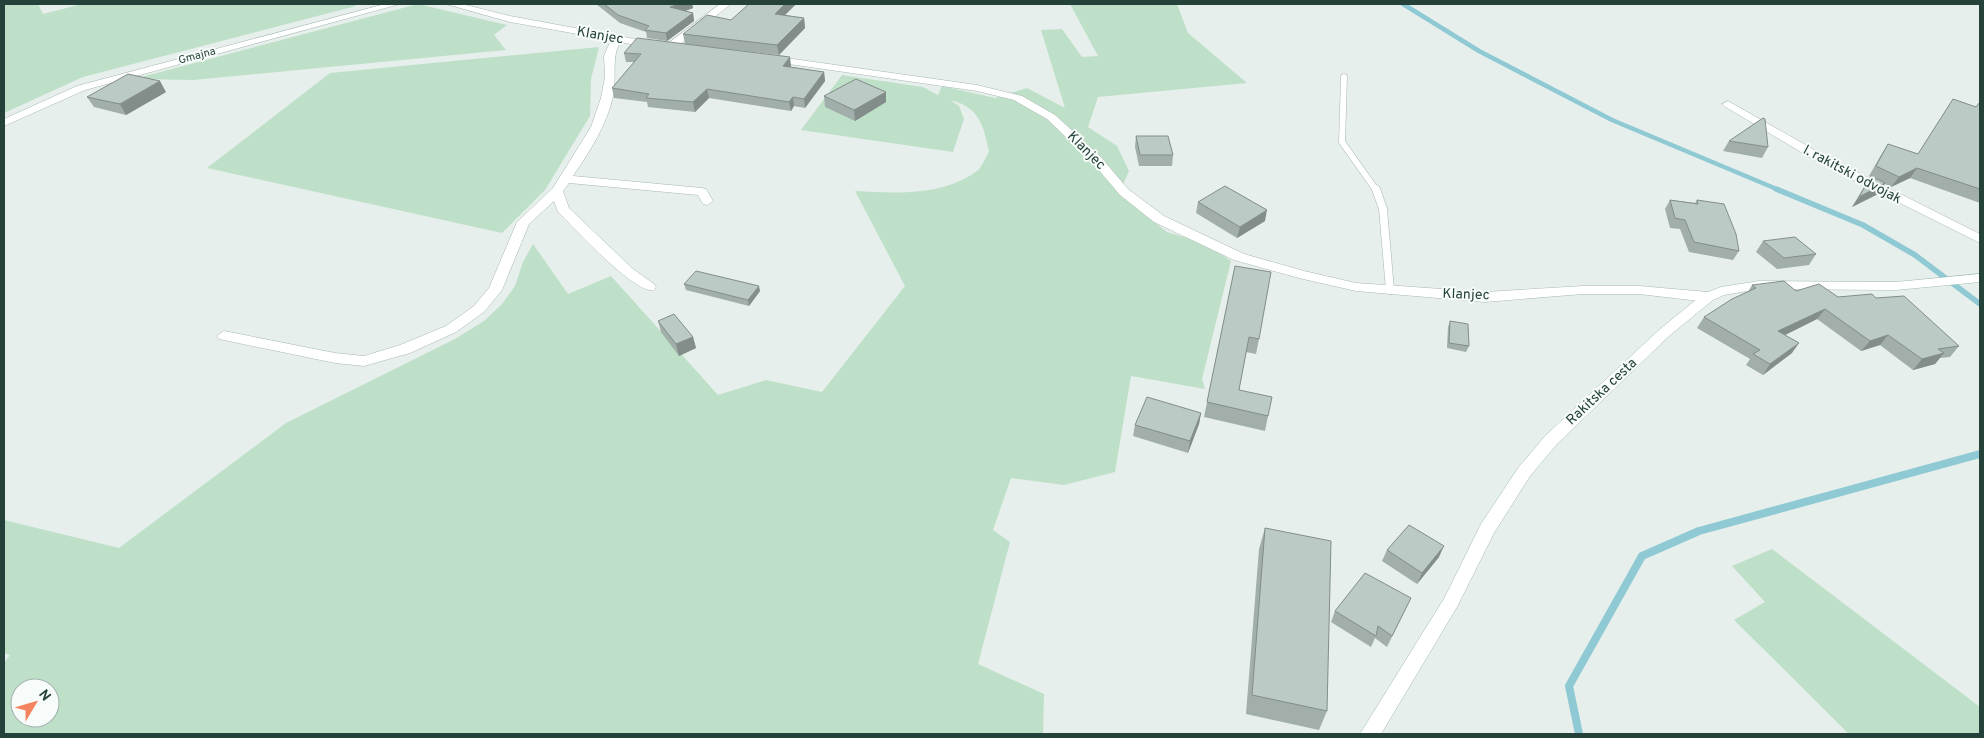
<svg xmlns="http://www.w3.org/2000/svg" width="1984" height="738" viewBox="0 0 1984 738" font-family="Overpass,sans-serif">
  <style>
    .green { fill: #bfe0c8; fill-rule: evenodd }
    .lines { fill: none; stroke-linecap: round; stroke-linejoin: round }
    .stream-far2 { stroke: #8ec9d4; stroke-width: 4.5 }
    .stream-far1 { stroke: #8ec9d4; stroke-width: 5.5 }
    .stream { stroke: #8ec9d4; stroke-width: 8 }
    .lane-far1-casing { stroke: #a8b8b2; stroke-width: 7 }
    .lane-casing { stroke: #a8b8b2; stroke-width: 9 }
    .street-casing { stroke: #a8b8b2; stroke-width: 1 }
    .secondary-casing { stroke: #a4bbb3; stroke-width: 1 }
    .lane-far1 { stroke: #fff; stroke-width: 6 }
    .lane { stroke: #fff; stroke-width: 8 }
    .street { fill: #fff; fill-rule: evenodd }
    .secondary { fill: #fff; fill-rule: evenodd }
    .wall { fill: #a1aea9 }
    .shaded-wall { fill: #838d89 }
    .building { fill: #bbcac4; stroke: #838d89 }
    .labels { text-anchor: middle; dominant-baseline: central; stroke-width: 4; stroke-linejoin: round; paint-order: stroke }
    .far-street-label { font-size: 11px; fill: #24423a; stroke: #f7fbf9 }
    .street-label { font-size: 14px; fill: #24423a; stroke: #f7fbf9 }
  </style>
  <rect width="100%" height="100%" fill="#e6efeb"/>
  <g class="green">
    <path d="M4,4h34l5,10 39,-10h272l2,2 -273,71 -79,36z"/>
    <path d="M418,4l89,21 -13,10 12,15 -313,30 -59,-1z"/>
    <path d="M1070,4h107l11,29 59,50 -149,14 -10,30 29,19 12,25 -10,23 48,38 40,12 24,17 -29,118 3,10 -74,-13 -16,96 -51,13 -53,-7 -18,52 17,12 -32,122 66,30 -1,40h-1039v-71l6,-8 -6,-2v-133l115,28 167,-125 169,-84 29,-18 18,-17 13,-18 8,-24 10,-18 35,50 43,-18 107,119 48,-15 56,12 83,-106 -50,-95c41,2 86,6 122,-20 5,-4 9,-14 12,-20 -6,-27 -10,-44 -39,-51l9,6 5,13 -11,33 -152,-22 41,-55 81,12 15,8 4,-9 53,12 32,-10 38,20 -24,-78 21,-1 20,28 16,-1zM20,688h30v30h-30z"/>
    <path d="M599,47l-8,32 -1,37 -45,74 -43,43 -295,-65 123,-95z"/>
    <path d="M1772,549l208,158v27h-131l-115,-114 31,-18 -33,-36z"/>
  </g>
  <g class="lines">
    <path class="stream-far2" d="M1403,4l76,47 133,69 167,70"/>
    <path class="stream-far1" d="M1776,189l87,36 52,30 65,49"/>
    <path class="stream" d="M1579,734l-10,-48 73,-130 57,-25 281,-77"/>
    <defs>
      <path id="lane-far1" d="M1344,77l-2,65 34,48"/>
      <path id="lane" d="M1376,189l7,20 7,81"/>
      <g id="street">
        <path d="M385,4h15l-315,86 -81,36v-7l73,-33z"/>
        <path d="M446,4h16l48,12 146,27 1,2 -5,3 -32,-6c-9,16 -3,36 -7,54 -6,29 -23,55 -40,80l129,12 4,1 7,12 -6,4 -4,-1 -5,-9 -129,-12 -6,8 6,17 64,61 21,15 2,3 -2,3c-19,5 -80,-63 -96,-78l-4,-11 -25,23 -27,66 -18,22 -28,20 -46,21 -46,13 -29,-3 -116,-24 -2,-3 7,-5 111,22 29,3 36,-11 46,-19 28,-20 15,-18 28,-66 36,-34 38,-61 10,-29 4,-21 -1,-21 7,-16 -101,-18z"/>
        <path d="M720,4h11l-57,45h-8v-4z"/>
        <path d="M772,56l205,29 45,11 33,19 44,40 29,34 36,27 80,38 60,17 52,12 129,9 98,-6h56l69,6 7,5 -7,5 -69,-8h-56l-98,8 -129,-11 -53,-12 -69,-19 -80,-38 -34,-27 -29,-34 -44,-42 -33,-19 -37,-9 -209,-30 -1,-2z"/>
        <path d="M1728,101l97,55 155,78v9l-164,-82 -92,-55 -2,-2z"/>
      </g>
      <path id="secondary" d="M1980,274v8l-84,8 -137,-1 -35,6 -11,5 -44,36 -112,108 -27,32 -36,57 -37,74 -76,127h-21l85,-137 36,-73 37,-56 27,-32 114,-106 44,-36 18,-7 38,-6 137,1z"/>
    </defs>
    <use href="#lane-far1" class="lane-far1-casing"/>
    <use href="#lane" class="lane-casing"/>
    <use href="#street" class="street-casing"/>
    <use href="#secondary" class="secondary-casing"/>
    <use href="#lane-far1" class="lane-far1"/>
    <use href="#lane" class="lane"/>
    <use href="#street" class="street"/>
    <use href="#secondary" class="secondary"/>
  </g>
  <g class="wall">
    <path d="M596,4h96l1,4 -8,3 8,2 1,8 -27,20 -20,-3 -1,-6 -26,-9z"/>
    <path d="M796,4l-11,11 19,3 1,10 -26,27 -94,-11 -2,-10 48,-14z"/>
    <path d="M624,53l167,13v1l33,5 1,9 -20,27 -11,-2 -3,5 -82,-13 -14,14 -47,-5 -1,-5 -33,-4 -2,-10 22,-26h-8z"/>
    <path d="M166,92l-40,23 -32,-8 -7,-10z"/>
    <path d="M886,92v10l-31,19 -30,-14 -1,-11z"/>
    <path d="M1953,99l23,8 4,-5v101l-70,-25 -19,9 -6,-3 -7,10 -26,13 18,-30 -1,-1 12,-21 7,-11 30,10z"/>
    <path d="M1136,136l37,19 -1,11h-33l-4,-19z"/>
    <path d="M1729,141l39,6 -6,11 -39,-7z"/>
    <path d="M1670,200l25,3 2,-3 42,51 -6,9 -44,-8 -9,-23 -10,-1 -5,-19z"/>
    <path d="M1198,202l67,19 -28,17 -41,-25z"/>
    <path d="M1763,241l53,13 -7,11 -32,4 -21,-17z"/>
    <path d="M1235,266l24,73 -3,15 -10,-2 -7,38 29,26 -3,15 -61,-14z"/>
    <path d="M684,284l76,7 -11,15 -63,-16z"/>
    <path d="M1752,285l86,12 38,1 83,48 -9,11 -10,1 -5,6 -22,6 -33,-25 -19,6 -44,-32 -32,16 7,18 -29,22 -17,-10 4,-6 -53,-31 7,-11 44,-25z"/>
    <path d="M658,321l35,16 3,11 -17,8 -18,-24z"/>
    <path d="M1450,321l19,25 -3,6 -19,-4 1,-21z"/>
    <path d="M1201,413l-2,11 -11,29 -55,-17 2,-11z"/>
    <path d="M1265,528l62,183 -8,19 -73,-16 13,-165z"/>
    <path d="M1387,550l52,7 -22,27 -35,-23z"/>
    <path d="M1411,598l-24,49 -12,-9 -4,9 -40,-25 4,-11z"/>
  </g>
  <g class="shaded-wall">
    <path d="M680,4h12l1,4 -21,8 -2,-9z"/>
    <path d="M785,4h11l-19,19 -2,-9z"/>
    <path d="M693,13l1,8 -27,20 -1,-8z"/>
    <path d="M804,18l1,10 -26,27 -2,-10z"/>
    <path d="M790,57l1,9 -7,9 -1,-9z"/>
    <path d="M824,72l1,9 -20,27 -1,-9z"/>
    <path d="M160,81l6,11 -40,23 -6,-11z"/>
    <path d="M707,89l2,9 -14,14 -2,-10z"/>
    <path d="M886,92v10l-31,19 -1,-11z"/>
    <path d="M793,97l1,9 -3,5 -2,-9z"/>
    <path d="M1917,168l-7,10 -19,9 8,-10z"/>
    <path d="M1885,183l-7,11 -26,13 7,-10z"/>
    <path d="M1267,210l-2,11 -28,17 3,-11z"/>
    <path d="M759,286l1,5 -11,15 -1,-6z"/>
    <path d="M1825,309l-8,10 -46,23 7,-11z"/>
    <path d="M1888,335l-8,10 -19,6 9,-10z"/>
    <path d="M693,337l3,11 -17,8 -3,-12z"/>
    <path d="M1799,343l-7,10 -29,22 7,-11z"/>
    <path d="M1944,353l-9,11 -22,6 9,-11z"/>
    <path d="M1201,413l-2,11 -11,29 2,-12z"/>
    <path d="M1444,546l-5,11 -22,27 5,-11z"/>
  </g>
  <g class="building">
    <path d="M604,4h76l-10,3 23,6 -27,20 -21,-3 4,-4 -31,-11z"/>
    <path d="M749,4h36l-10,10 29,4 -27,27 -94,-11 24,-19 24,5z"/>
    <path d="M637,38l153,19 -7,9 41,6 -20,27 -11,-2 -4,5 -82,-13 -14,13 -47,-4 3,-4 -37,-6 29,-34 -17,-1z"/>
    <path d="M128,74l32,7 -40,23 -33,-7z"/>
    <path d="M856,79l30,13 -32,18 -30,-14z"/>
    <path d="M1953,99l23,8 4,-5v87l-63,-21 -18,9 -23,-11 12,-22 30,10z"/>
    <path d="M1763,118l2,1 3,28 -39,-6z"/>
    <path d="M1136,136h32l5,19h-33z"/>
    <path d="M1871,176l14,7 -26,14z"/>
    <path d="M1225,186l42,24 -27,17 -42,-25z"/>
    <path d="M1670,200l28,4 -1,-4 27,4 12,30 3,17 -45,-9 -9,-22 -10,-2z"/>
    <path d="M1795,237l21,17 -32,4 -21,-17z"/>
    <path d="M1235,266l36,6 -12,67 -10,-2 -10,53 33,7 -4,19 -61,-14z"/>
    <path d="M696,271l63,15 -11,14 -64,-16z"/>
    <path d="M1784,281l12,10 23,-7 19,13 34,-3 4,4 28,-2 55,50 -21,3 6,4 -22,6 -34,-24 -18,6 -45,-32 -47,22 21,12 -29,21 -17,-10 7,-4 -56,-33 28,-18 24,-11 -4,-3z"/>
    <path d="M674,314l19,23 -17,7 -18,-23z"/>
    <path d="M1450,321l18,3 1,22 -20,-3z"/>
    <path d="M1147,397l54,16 -11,28 -55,-16z"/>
    <path d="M1409,525l35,21 -22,27 -35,-23z"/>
    <path d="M1265,528l66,13 -4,170 -75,-16z"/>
    <path d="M1365,573l46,25 -19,38 -14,-10 -2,10 -41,-25z"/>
  </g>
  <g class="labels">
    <g class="far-street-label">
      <text transform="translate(197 56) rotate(-15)">Gmajna</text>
    </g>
    <g class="street-label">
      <text transform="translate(600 36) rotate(10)">Klanjec</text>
      <text transform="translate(1086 151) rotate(45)">Klanjec</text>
      <text transform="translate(1852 175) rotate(28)">I. rakitski odvojak</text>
      <text transform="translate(1466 295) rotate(2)">Klanjec</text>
      <text transform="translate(1602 392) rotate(-43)">Rakitska cesta</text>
    </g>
  </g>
  <rect width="1984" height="738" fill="none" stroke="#24423a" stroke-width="10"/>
  <g transform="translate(35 703) rotate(52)"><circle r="24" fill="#f7fbf9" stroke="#a3b1ad"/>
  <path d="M0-4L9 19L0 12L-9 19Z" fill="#f4845f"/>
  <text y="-8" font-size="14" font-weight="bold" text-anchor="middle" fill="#24423a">N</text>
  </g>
</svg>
